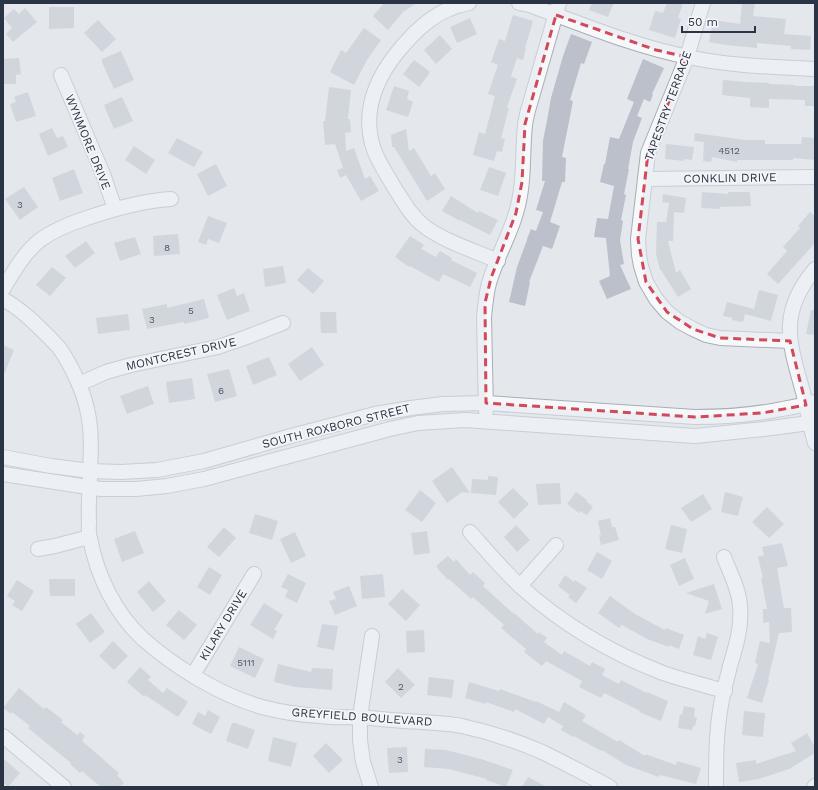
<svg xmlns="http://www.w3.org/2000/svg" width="818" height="790" viewBox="0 0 818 790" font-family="'Work Sans',sans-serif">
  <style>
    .building { fill: #bbc0ca }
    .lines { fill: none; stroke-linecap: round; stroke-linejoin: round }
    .minor-casing { stroke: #a9aeb7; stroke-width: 16 }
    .minor { stroke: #f7f8fa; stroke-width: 14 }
    .marked { fill: none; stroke: #d1495b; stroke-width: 3; stroke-dasharray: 8 5; stroke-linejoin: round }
    .labels { text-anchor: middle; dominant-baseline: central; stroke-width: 3.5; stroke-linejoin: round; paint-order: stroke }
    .number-label { font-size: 10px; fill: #4f5766 }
    .street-label { font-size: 12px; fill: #2b3445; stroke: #f4f6f9 }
  </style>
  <rect width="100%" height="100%" fill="#e4e7ec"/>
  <g class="building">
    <path d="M384,3h33l-14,9 -15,18 -15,-14z"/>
    <path d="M592,3h22l-6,14 -19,-7z"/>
    <path d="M667,3h16l-5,15 3,1 -6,19 -26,-8 6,-19 8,2z"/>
    <path d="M742,3h13l-2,13 33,3 -2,15 27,2 -1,14 -19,-1v-3l-34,-3v5l-31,-3 -17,-3 4,-22 27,4z"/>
    <path d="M49,7h25v21l-25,1z"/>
    <path d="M25,8l12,14 -24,20 -7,-8 6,-6 -8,-10 10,-9 5,5z"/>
    <path d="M513,15l20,6 -8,27h1l-3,12 -6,-2 -6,18 6,3 -10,28 2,1 -8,30 4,1 -3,13 -5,-1 -3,10 -21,-6 6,-23 6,2 10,-38 -7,-2 10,-29 -7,-3 8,-23 6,2z"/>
    <path d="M470,18l7,16 -20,9 -7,-16z"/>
    <path d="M98,20l18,19 -14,13 -18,-19z"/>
    <path d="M364,28l17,12 -14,20 -13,25 -24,-13 11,-22 5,3z"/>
    <path d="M571,34l21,8 -8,22 -3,-1 -11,37 3,1 -11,56 4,1 -1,24h-3l-12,40 10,4 -8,23 -9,-3 -14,36h1l-5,24 -16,-4 8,-35 10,-27v-1l4,-10 5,2 7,-19 -7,-2 9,-29h-3l1,-40 5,-26 3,-17 12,-42z"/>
    <path d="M440,35l12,14 -16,15 -12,-14z"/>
    <path d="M121,51l13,29 -20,9 -12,-27v-3z"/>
    <path d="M19,58l2,16 -5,1v9h-13v-25z"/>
    <path d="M643,59l21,9 -12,26 1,1 -3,7 -6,-3 -7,17 5,2 -9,24 -5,27h1l-5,25 2,1 -5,25 2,1 -3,19 4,24 -4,1 11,24 -24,10 -8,-18 11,-5 -4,-38 -12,-1 3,-19 11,1 6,-33 -14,-4 4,-18h1l5,-27 9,2 15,-37 -7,-3z"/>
    <path d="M414,60l15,11v3l-10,13 -16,-13z"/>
    <path d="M723,80l23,2 23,1v1l26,1v1h20v20h-10v-6l-36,-1v9l-19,-1v-9l-28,-3z"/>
    <path d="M394,86l15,5 -2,8 6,3 -5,15 -22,-7z"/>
    <path d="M329,87l22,3 -3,29h2l1,13 -6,1 1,18 8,-3 11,31 5,-3 9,15 -18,10 -15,-26 -6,3 -3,-8 6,-2 -8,-24 -10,1 -2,-24h2z"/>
    <path d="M28,92l8,24 -20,6 -6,-18 6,-2 -2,-5z"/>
    <path d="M122,97l11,24 -19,8 -10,-24z"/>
    <path d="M52,128l5,10 6,-2 5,11 -20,9 -9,-22z"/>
    <path d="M406,129l3,22 5,-3 17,28 4,-3 10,16 -18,12 -33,-54h-2l-1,-12z"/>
    <path d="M695,133l50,7h20v4h36l1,-7 13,1v22l-22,-2v2h-56v2l-25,-5 -1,5 -8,-1 1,-19 -10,-1z"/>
    <path d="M177,138l26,14 -9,15 -26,-14z"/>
    <path d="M666,144l28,3 -2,13 -8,-1v2l-19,-2z"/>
    <path d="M134,146l21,14 -9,14 -21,-14z"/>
    <path d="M216,164l11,22 -19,10 -11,-22z"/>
    <path d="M489,167l17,6 -8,23 -18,-6z"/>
    <path d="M74,169l9,24 -23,8 -8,-23z"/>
    <path d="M24,187l14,20 -18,13 -15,-21z"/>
    <path d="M702,192l26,2v-2h22l1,14 -31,1v2l-19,-1z"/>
    <path d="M663,194l23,4 -2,15 -10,-1 -1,29h-5l8,32 4,-3 11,19 -13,8 -17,-27h-1l-4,-16 1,-32h9l3,-19 -7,-1z"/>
    <path d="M451,196l27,17 1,-2 19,9 -8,15 -30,-15v1l-18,-10z"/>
    <path d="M810,212l5,4v27l-37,41 -11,-10 20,-23 -4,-4 17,-19 -2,-2z"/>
    <path d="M208,216l19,7 -8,20 -11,-4 -2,6 -8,-3z"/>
    <path d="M178,234l2,20 -26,2 -1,-20z"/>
    <path d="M410,236l14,9 -3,4 15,8 4,-6 12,7 -1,2 26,13 -7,14 -27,-13 -4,8 -29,-16 -1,1 -14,-10z"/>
    <path d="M135,237l6,17 -21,7 -6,-18z"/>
    <path d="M86,241l9,12 -20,15 -10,-12z"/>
    <path d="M283,266l3,17 -21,4 -2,-18z"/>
    <path d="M52,267l14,11 -16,18 -14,-11z"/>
    <path d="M308,268l16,13 -11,13 -16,-14z"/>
    <path d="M234,288l3,8 7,-3 6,18 -23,9 -10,-25z"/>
    <path d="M759,290l19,5 -7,26 -26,-7 -2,8 -11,-2 1,-2 -10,-2 4,-14 27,7z"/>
    <path d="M204,299l5,19 -25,6v-2l-37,7 -5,-20 25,-5v4z"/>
    <path d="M811,310h4v25l-9,-1z"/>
    <path d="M320,312h16l1,21h-16z"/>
    <path d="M128,314l2,16 -32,4 -2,-16z"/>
    <path d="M3,345l11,5 -11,27z"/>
    <path d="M312,347l12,18 -24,16 -12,-17z"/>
    <path d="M269,357l8,18 -24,10 -7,-19z"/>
    <path d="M229,369l8,27 -22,6 -8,-28z"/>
    <path d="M192,378l3,21 -26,4 -3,-21z"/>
    <path d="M148,386l6,18 -27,10 -7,-18z"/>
    <path d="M452,467l18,26 -8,-1 -15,11 -15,-22z"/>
    <path d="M488,476l10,1 -2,18 -25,-2 1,-14 16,1z"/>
    <path d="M560,483l1,21 -23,1 -2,-21z"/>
    <path d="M513,488l16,16 -15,15 -16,-17z"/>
    <path d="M420,490l16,13 -14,19 -17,-12z"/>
    <path d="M576,492l11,8 -1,1 7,6 -6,8 -7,-4 -1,2 -12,-9z"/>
    <path d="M725,492l18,5 -5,19 -17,-4z"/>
    <path d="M703,494l9,15 -21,13 -10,-14z"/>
    <path d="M767,507l17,17 -15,14 -17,-16z"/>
    <path d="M255,514l23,7 -6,19 -23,-7z"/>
    <path d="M610,518l2,9h3l4,13 -18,5 -2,-10h2l-3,-14z"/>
    <path d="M516,525l14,15 -13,12 -13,-15z"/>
    <path d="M671,525l16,4 -5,24 -17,-4z"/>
    <path d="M224,527l12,11 -17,19 -12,-10z"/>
    <path d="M135,531l9,22 -22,9 -8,-23z"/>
    <path d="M427,531l3,22 -16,2 -3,-22z"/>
    <path d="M295,532l11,24 -15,7 -11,-24z"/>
    <path d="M782,543l6,23 -11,2 7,40h7l1,24 -13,1 -11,47h1l-7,23 -15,-5 11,-34 -3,-1 5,-22 10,2 -1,-21 -6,1v-14h4l-6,-31h2l-5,-21 6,-2 -2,-8z"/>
    <path d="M597,552l15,9 -10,18 -15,-9z"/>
    <path d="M448,556l6,6 2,-3 14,16 3,-3 12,11 -2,3 31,28v-1l24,21 1,-2 8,6 -3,4 18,13 2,-4 26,15 2,-4 13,7 -3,6 17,9 2,-4 26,13v-1l21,9 -7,20 -22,-9 1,-1 -36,-18 -3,5 -22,-11 3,-6 -36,-20 -4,5 -18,-14 2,-3 -25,-21 3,-3 -31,-28 -2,2 -22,-20 -1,1 -11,-12v-3z"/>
    <path d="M685,558l9,21 -15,7 -9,-21z"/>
    <path d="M209,567l13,8 -12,20 -13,-8z"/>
    <path d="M288,574l18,9 -9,20 -12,-6 3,-7 -7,-3z"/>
    <path d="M383,574l2,23 -23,2 -2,-23z"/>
    <path d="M565,575l9,7 1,-2 12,8 -11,15 -8,-6 2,-2 -12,-9z"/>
    <path d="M49,579h26v17h-25z"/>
    <path d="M17,580l17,11 -12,20 -10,-6 3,-4 -8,-5z"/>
    <path d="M149,581l17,20 -13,11 -16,-20z"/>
    <path d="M714,584l8,25 -17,5 4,-13 -23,-8z"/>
    <path d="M349,586l8,20 -22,9 -6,-14 7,-2 -3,-7z"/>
    <path d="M402,589l18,16 -14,16 -18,-17z"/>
    <path d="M610,596l25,18 30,16 1,-2 18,7 -5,14 -10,-4v2l-22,-8 -25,-14 -3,3 -21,-15z"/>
    <path d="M264,603l19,12 -9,15 3,1 -4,8 -23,-14z"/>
    <path d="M179,610l18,15 -13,15 -18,-15z"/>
    <path d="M91,613l14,19 -15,11 -14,-19z"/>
    <path d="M322,624l16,2 -4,24 -17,-3z"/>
    <path d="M424,630l1,22 -18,1 -1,-22z"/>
    <path d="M707,633l11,4 -7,23 -18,-5 5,-19 7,3z"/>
    <path d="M113,641l15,15 -14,14 -15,-14z"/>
    <path d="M239,647l25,12 -9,19 -25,-12z"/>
    <path d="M278,664l33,8 1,-4 21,1 -1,21 -37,-3 -21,-5z"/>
    <path d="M140,667l11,10 -3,3 15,13 4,-5 21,14 -10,15 -33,-22 -1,2 -17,-15z"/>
    <path d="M398,668l17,17 -14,13 -16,-16z"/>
    <path d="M429,677l25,3 -2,18 -25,-3z"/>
    <path d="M469,682l30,9 1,-2 36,13v-1l23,11 5,-10 22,13 -4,6 36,21 1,-2 26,16v-2l31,11 1,-4 24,7 -5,16 -36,-9 -1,2 -33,-12 -24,-15 -1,1 -27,-15 -1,1 -12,-7 2,-4 -15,-9 -4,7 -29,-15 -1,3 -28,-10 -1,2 -20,-6z"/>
    <path d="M19,688l25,21 2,-2 17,13 -2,2 16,13 3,-3 5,4 -3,5 37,32 -2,2 7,8 -5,4h-18l-19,-16 -2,2 -10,-9 1,-1 -43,-35 2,-2 -18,-14 -1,2 -8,-6z"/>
    <path d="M684,706l11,2 -1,9 3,1 -2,8h-2l-1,4 -14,-2 2,-14 2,1z"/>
    <path d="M208,710l12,7 -9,17 -19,-10 6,-12 7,4z"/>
    <path d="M744,711l21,2 -2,24 -21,-2z"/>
    <path d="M232,723h3l20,7 -7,19 -22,-8z"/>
    <path d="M807,733l8,14v6l-24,15h1l-33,11 -20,3 -3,-19 20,-3v4l40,-13 -5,-8z"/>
    <path d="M273,737l24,6 -6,24 -23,-6z"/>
    <path d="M326,743l17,17 -14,13 -16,-17z"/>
    <path d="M407,747l1,25 -19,1 -2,-25z"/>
    <path d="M425,749l21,1 35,9 32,11 -7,17 -20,-7 1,-1 -38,-10 -25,-2z"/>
    <path d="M3,758l17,15 -12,14 -5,-5z"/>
    <path d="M528,777l19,10h-25z"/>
  </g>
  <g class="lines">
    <defs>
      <g id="minor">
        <path d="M469,3c-32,6 -53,26 -73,51 -22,28 -34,61 -22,96 5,13 13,25 20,37 9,14 17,29 30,39 19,15 51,25 74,35"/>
        <path d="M519,3l10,2c53,19 104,41 159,52 42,9 85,10 127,12"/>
        <path d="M703,3l-16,54 -39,96 -10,86 1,16 2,11 5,16 10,17 11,13 13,10 13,7 13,6 14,3 70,3"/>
        <path d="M61,75l42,99 12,35"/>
        <path d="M645,179l170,-2"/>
        <path d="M815,269c-37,44 -26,73 -12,123 4,17 7,34 12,51"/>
        <path d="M3,289c11,-18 21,-36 37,-49 14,-10 29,-16 44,-21 29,-10 57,-18 87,-20"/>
        <path d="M3,299c18,10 33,25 48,40 2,3 6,6 9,10 11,16 23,41 27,60 5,20 4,42 3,63 0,16 -2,32 -1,49 0,5 -1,12 1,17 7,38 25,75 53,101 33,29 77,56 119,68 19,5 38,8 58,9 13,2 26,1 40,1 10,1 20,2 31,3 24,2 47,2 71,6 27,6 55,15 80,26 23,11 45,23 68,35"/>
        <path d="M79,384l27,-12 25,-7 87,-18 29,-10 36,-14"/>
        <path d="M486,411l-2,-94c1,-10 2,-20 4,-30 6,-25 21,-49 28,-74 9,-29 6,-59 9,-88 1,-6 2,-12 4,-18l30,-104"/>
        <path d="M3,457l48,9 39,5 31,1 36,-2 47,-9 87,-25 84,-22 36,-6 32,-4 43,-1 209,14c30,0 58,-2 87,-8 11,-2 22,-4 33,-7"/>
        <path d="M3,474l98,15h35l31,-3 37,-7 186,-50 28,-6 47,-3 230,16 69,-7 45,-6 6,-2"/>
        <path d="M470,532c16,18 32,37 50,54 41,37 91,67 143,87 20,7 41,12 62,18"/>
        <path d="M38,549l17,-3 34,-9"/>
        <path d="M520,586l36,-41"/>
        <path d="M193,675l61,-101"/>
        <path d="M3,736l61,51"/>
        <path d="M371,787l-8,-25 -3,-22v-23l12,-81"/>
        <path d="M716,787c0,-27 0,-55 5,-82 2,-13 6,-26 9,-39 6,-20 12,-39 10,-60 -1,-17 -10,-33 -16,-49"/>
        <path d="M814,787l1,-1"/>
      </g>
    </defs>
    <use href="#minor" class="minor-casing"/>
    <use href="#minor" class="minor"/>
  </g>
  <path d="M0 0H818V790H0ZM556,15l100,35 31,7 -39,96 -10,86 8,43 21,30 26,17 27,9 70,3 16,64 -44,8 -67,4 -209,-14 -1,-100 6,-25 25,-65 6,-31 3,-58z" fill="#e4e7ec" fill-opacity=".55" fill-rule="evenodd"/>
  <path class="marked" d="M556,15l100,35 31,7 -39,96 -10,86 8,43 21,30 26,17 27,9 70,3 16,64 -44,8 -67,4 -209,-14 -1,-100 6,-25 25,-65 6,-31 3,-58z"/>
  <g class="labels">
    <g class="number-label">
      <text x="729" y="150">4512</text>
      <text x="20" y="204">3</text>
      <text x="167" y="247">8</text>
      <text x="191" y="310">5</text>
      <text x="152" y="319">3</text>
      <text x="221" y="390">6</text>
      <text x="246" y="662">5111</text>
      <text x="401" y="686">2</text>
      <text x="400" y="759">3</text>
    </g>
    <g class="street-label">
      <text transform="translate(668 106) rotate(-70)">TAPESTRY TERRACE</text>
      <text transform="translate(88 142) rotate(68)">WYNMORE DRIVE</text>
      <text transform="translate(730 178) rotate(-1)">CONKLIN DRIVE</text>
      <text transform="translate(181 354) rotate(-13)">MONTCREST DRIVE</text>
      <text transform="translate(336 426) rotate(-14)">SOUTH ROXBORO STREET</text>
      <text transform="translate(223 625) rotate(-59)">KILARY DRIVE</text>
      <text transform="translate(362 717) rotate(4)">GREYFIELD BOULEVARD</text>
    </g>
  </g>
  <rect width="818" height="790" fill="none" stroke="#2b3445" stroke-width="8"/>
  <path d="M682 26v6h73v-6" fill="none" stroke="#2b3445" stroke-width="2"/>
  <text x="688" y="26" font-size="12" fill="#2b3445" stroke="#f4f6f9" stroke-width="3" paint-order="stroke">50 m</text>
</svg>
